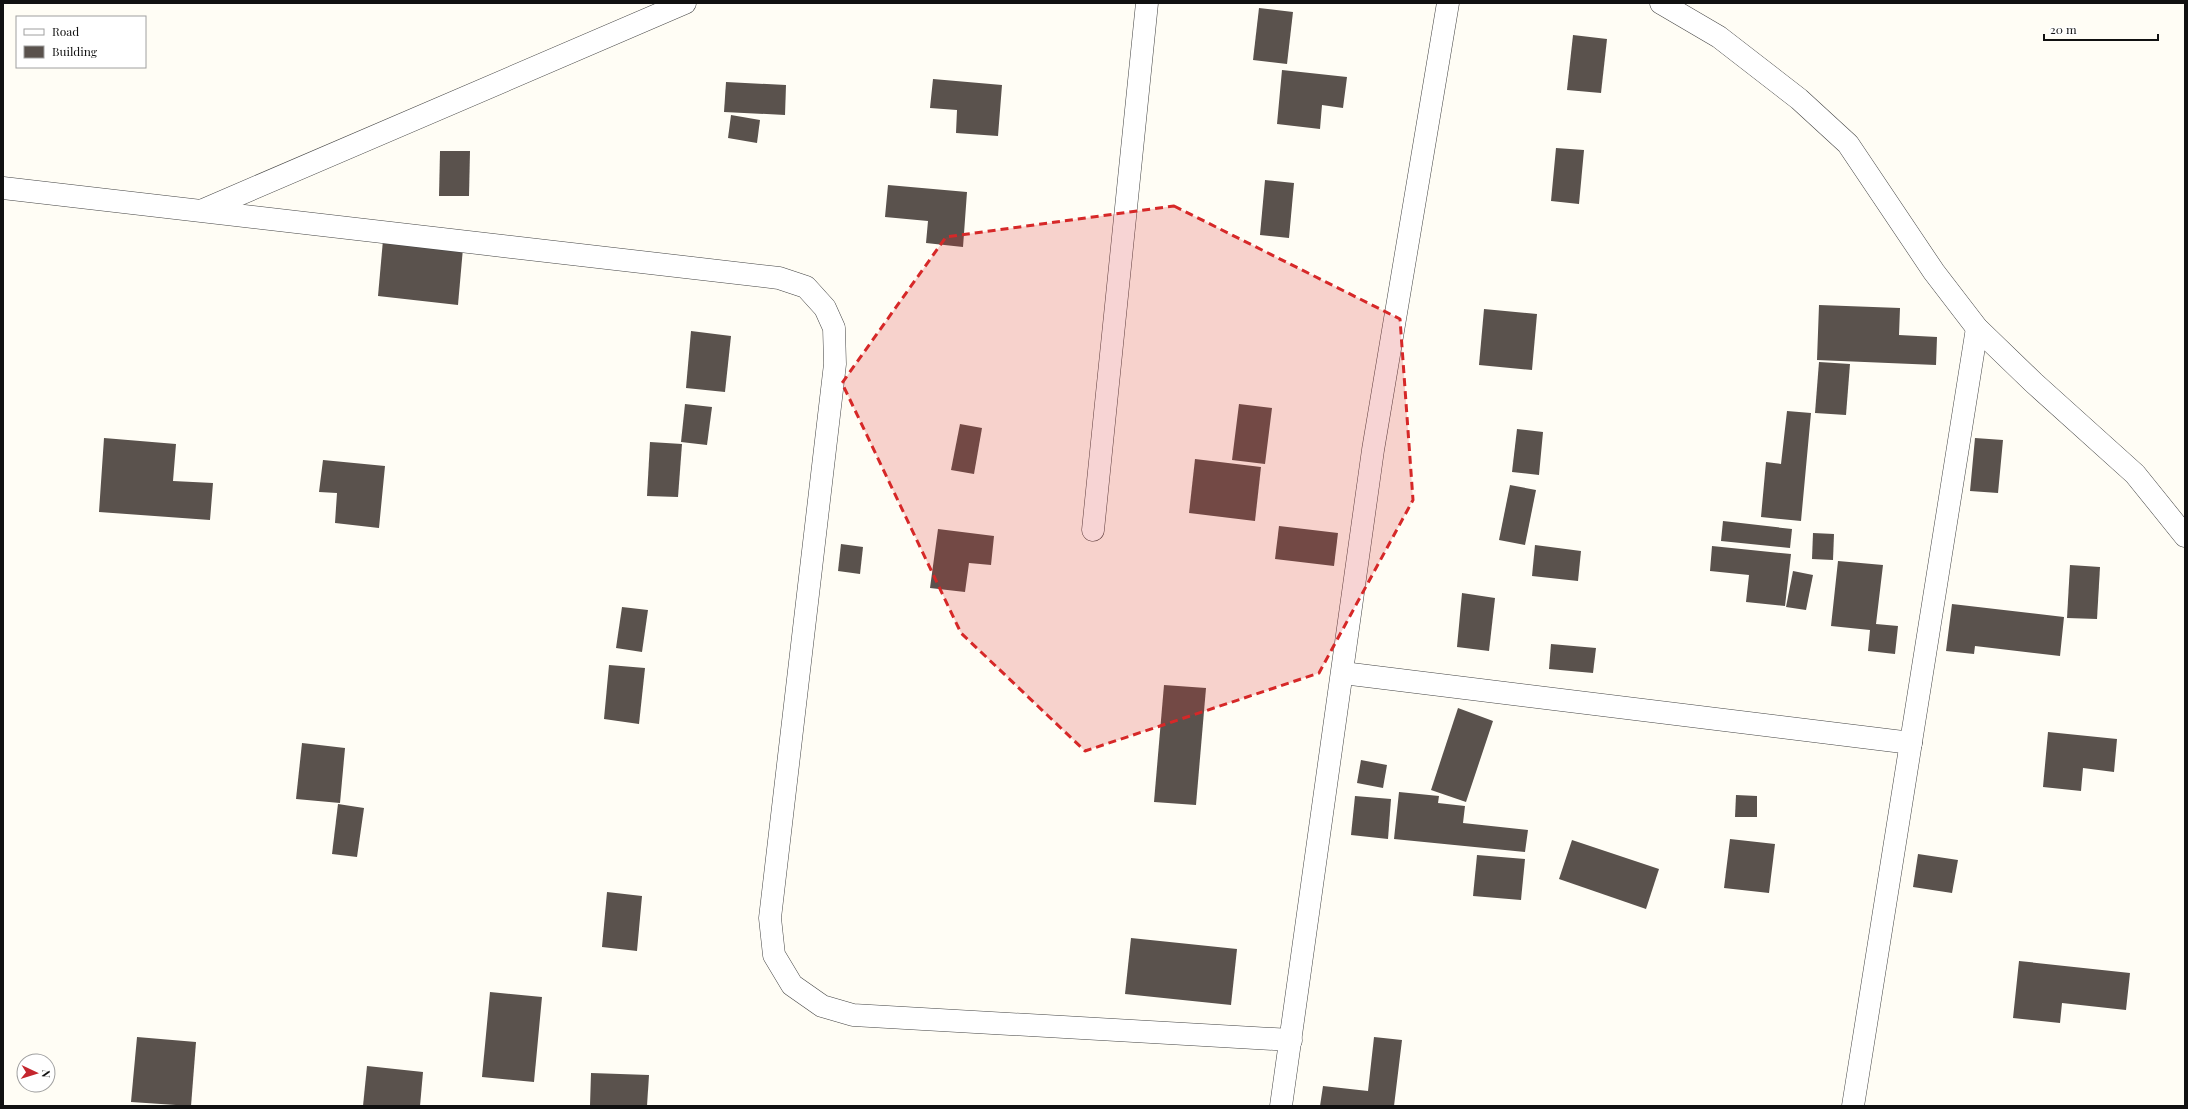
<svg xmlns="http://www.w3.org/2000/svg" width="2188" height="1109" viewBox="0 0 2188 1109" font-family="'Playfair Display',serif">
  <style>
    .building { fill: #5a524d }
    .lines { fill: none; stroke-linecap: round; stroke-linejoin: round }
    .street-casing { stroke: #444; stroke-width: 23 }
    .street { stroke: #fff; stroke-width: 22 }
    .marked { fill: #d62828; fill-opacity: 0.2; stroke: #d62828; stroke-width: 3; stroke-dasharray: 8 5; stroke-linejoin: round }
  </style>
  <rect width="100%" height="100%" fill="#fffdf5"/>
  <g class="building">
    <path d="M1259,8l34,4 -6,52 -34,-4z"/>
    <path d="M1573,35l34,4 -6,54 -34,-3z"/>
    <path d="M1282,70l65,7 -4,31 -21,-3 -2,24 -43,-5z"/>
    <path d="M933,79l69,6 -4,51 -42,-3 1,-23 -27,-2z"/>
    <path d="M726,82l60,3 -1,30 -61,-3z"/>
    <path d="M731,115l29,5 -3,23 -29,-5z"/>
    <path d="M1556,148l28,2 -5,54 -28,-3z"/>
    <path d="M440,151h30l-1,45h-30z"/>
    <path d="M1265,180l29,3 -5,55 -29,-3z"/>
    <path d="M888,185l79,7 -4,55 -37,-4 2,-22 -43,-4z"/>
    <path d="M383,240l80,8 -5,57 -80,-9z"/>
    <path d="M1819,305l81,3 -1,27 38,2 -1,28 -119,-5z"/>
    <path d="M1484,309l53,5 -5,56 -53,-5z"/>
    <path d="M691,331l40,5 -6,56 -39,-4z"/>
    <path d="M1819,362l31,2 -4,51 -31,-2z"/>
    <path d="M685,404l27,3 -5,38 -26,-3z"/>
    <path d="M1239,404l33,4 -7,56 -33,-4z"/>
    <path d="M1787,411l24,2 -10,108 -40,-4 5,-55 15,2z"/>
    <path d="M960,424l22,4 -8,46 -23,-4z"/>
    <path d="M1517,429l26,3 -4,43 -27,-3z"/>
    <path d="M104,438l72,6 -3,37 40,2 -3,37 -111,-8z"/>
    <path d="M1975,438l28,2 -5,53 -28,-2z"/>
    <path d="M650,442l32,2 -4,53 -31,-1z"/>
    <path d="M1195,459l66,8 -6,54 -66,-8z"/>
    <path d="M323,460l62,6 -6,62 -44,-5 2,-30 -18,-1z"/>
    <path d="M1510,485l26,5 -11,55 -26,-5z"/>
    <path d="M1723,521l69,8 -2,19 -69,-7z"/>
    <path d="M1279,526l59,7 -4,33 -59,-7z"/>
    <path d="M938,529l56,7 -3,29 -22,-2 -4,29 -35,-4z"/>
    <path d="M1813,533l21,1 -1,26 -21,-1z"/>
    <path d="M841,544l22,3 -3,27 -22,-3z"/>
    <path d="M1535,545l46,6 -3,30 -46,-5z"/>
    <path d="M1712,546l79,8 -6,52 -39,-4 3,-27 -39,-4z"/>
    <path d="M1838,561l45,4 -7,59 22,2 -3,28 -27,-3 2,-21 -39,-4z"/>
    <path d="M2070,565l30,2 -3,52 -30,-1z"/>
    <path d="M1793,571l20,4 -7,35 -20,-3z"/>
    <path d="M1462,593l33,5 -6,53 -32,-4z"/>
    <path d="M1952,604l112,13 -4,39 -85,-10 -1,8 -28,-3z"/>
    <path d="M622,607l26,3 -6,42 -26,-4z"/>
    <path d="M1551,644l45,4 -3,25 -44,-4z"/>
    <path d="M609,665l36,3 -6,56 -35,-5z"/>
    <path d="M1164,685l42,3 -10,117 -42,-3z"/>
    <path d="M1458,708l35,13 -27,81 -35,-12z"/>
    <path d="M2048,732l69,7 -3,33 -31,-4 -2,23 -38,-4z"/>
    <path d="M302,743l43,5 -5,55 -44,-4z"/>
    <path d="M1361,760l26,5 -4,23 -26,-5z"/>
    <path d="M1399,792l40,4 -1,7 27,3 -2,17 65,7 -3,22 -131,-13z"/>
    <path d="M1736,795l21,1v21h-22z"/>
    <path d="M1355,796l36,3 -3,40 -37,-4z"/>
    <path d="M338,804l26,4 -7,49 -25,-3z"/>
    <path d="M1730,839l45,5 -6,49 -45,-5z"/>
    <path d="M1572,840l87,29 -13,40 -87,-30z"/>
    <path d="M1918,854l40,6 -6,33 -39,-6z"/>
    <path d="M1477,855l48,4 -4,41 -48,-4z"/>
    <path d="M607,892l35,4 -5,55 -35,-4z"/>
    <path d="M1131,938l106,11 -6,56 -106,-11z"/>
    <path d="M2019,961l111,12 -4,37 -64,-7 -2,20 -47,-5z"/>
    <path d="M490,992l52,5 -8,85 -52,-5z"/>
    <path d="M137,1037l59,5 -5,64 -60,-4z"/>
    <path d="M1374,1037l28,3 -8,66h-74l3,-20 45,5z"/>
    <path d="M367,1066l56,6 -3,34h-57z"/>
    <path d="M591,1073l58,2 -2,31h-57z"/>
  </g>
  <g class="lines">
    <defs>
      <g id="street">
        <path d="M1661,3l58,34 80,62 49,45 86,128 43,56 57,55 101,91 50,62"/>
        <path d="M3,188l776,90 27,9 19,21 9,20 1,36 -65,554 4,37 18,30 30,21 31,9 438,25"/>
        <path d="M203,210l482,-207"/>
        <path d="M1093,530l54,-527"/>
        <path d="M1343,673l568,70"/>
        <path d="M1281,1106l92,-656 75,-447"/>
        <path d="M1853,1106l124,-778"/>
      </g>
    </defs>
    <use href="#street" class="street-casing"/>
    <use href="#street" class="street"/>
  </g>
  <path class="marked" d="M1174,206l226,113 13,181 -94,173 -234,78 -124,-118 -119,-250 104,-146z"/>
  <rect width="2188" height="1109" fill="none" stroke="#111111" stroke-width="8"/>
  <rect x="16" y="16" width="130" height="52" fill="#ffffff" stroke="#a0a0a0"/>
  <rect x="24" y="29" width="20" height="6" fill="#ffffff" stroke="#a0a0a0"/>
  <text x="52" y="36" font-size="12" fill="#111111">Road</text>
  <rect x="24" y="46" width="20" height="12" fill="#5a524d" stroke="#a0a0a0"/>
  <text x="52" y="56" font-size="12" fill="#111111">Building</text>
  <g transform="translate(36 1073) rotate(94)"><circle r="19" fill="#ffffff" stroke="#a0a0a0"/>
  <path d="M0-3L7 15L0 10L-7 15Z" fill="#c4262e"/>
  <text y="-6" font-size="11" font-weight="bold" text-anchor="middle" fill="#111111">N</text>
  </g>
  <path d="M2044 34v6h114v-6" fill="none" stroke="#111111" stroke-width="2"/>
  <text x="2050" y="34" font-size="12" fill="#111111" stroke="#ffffff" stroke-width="3" paint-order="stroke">20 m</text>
</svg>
